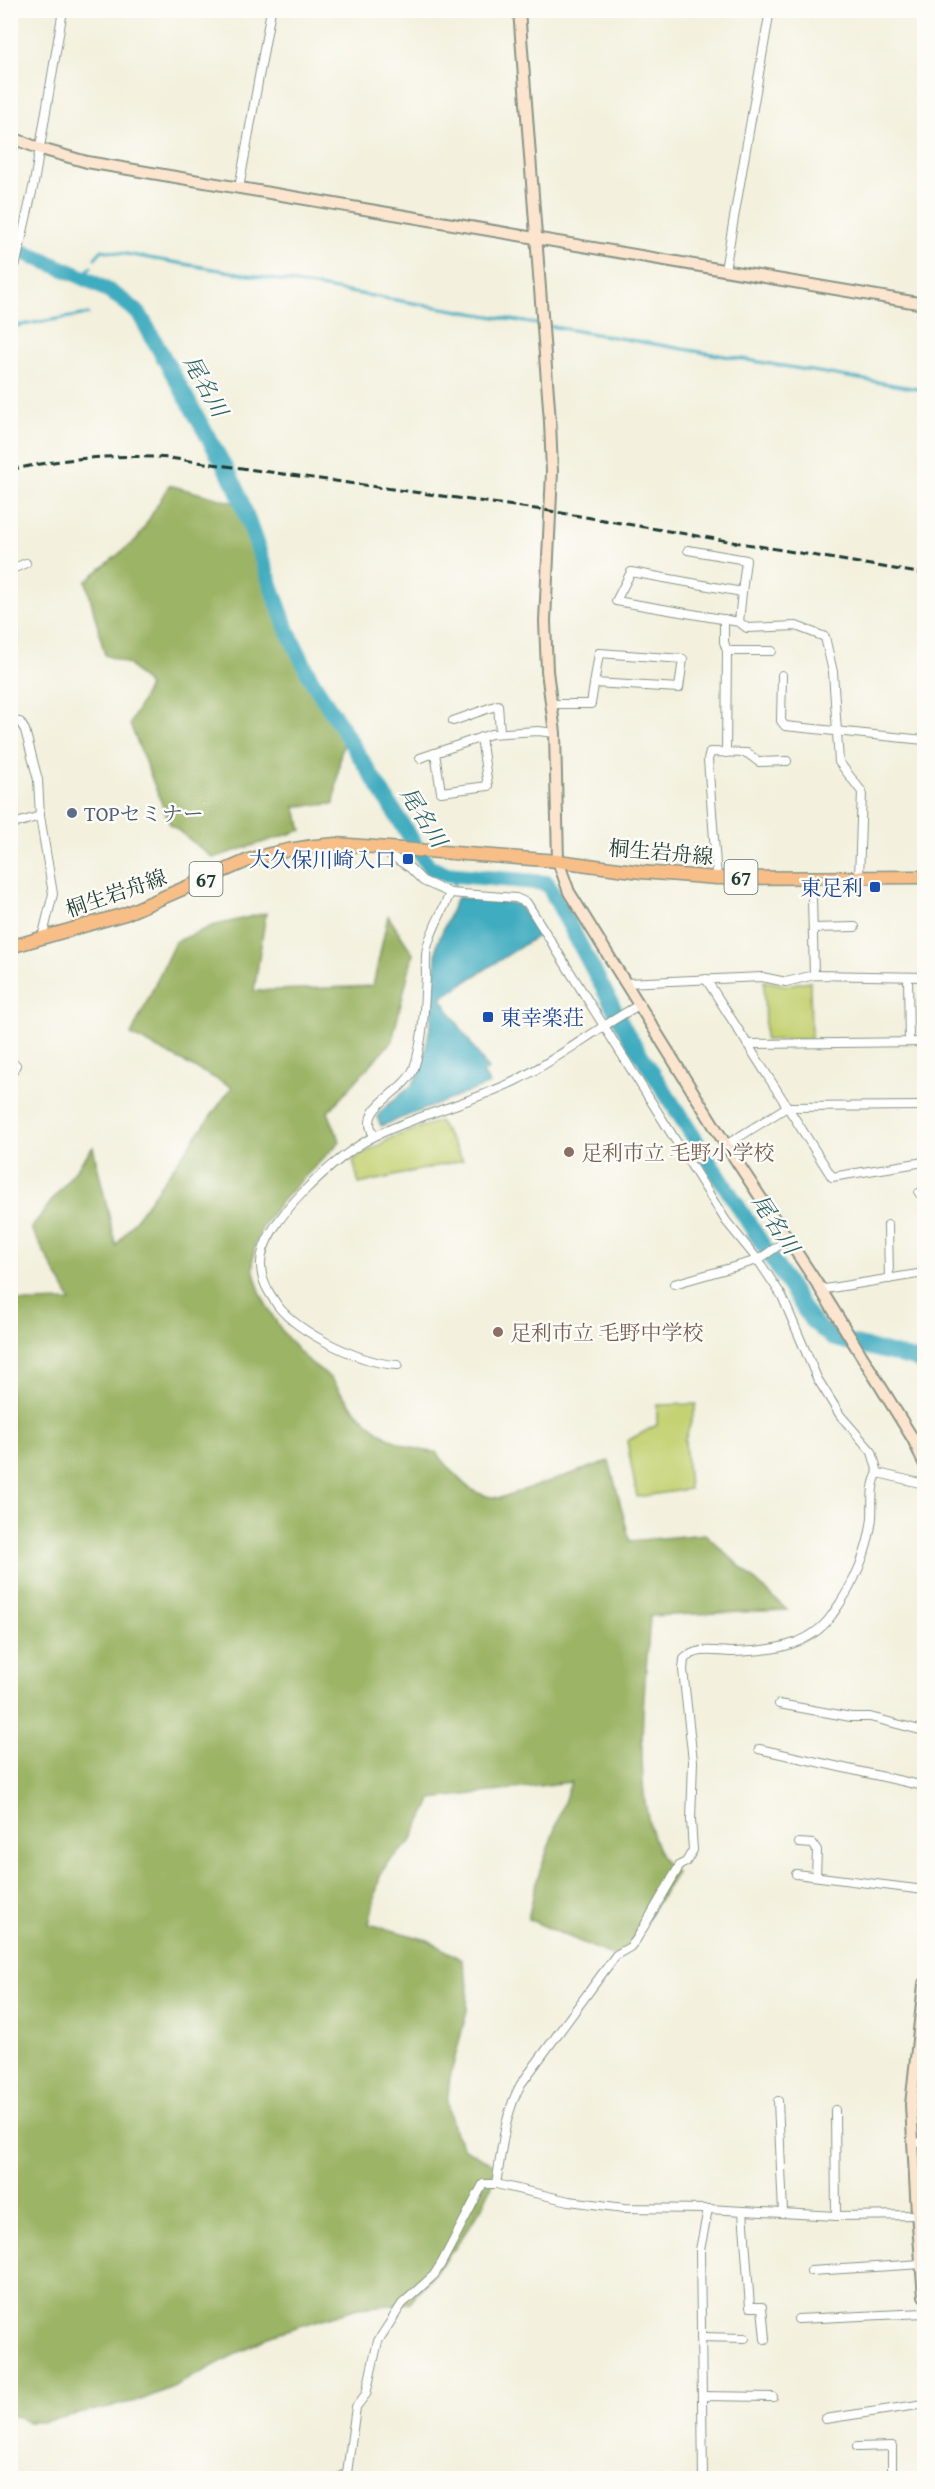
<svg xmlns="http://www.w3.org/2000/svg" width="935" height="2489" viewBox="0 0 935 2489" font-family="'Gentium Book Plus','Noto Serif JP',serif">
  <style>
    .green { fill: #c4d273; stroke: #728854; stroke-width: 1.5 }
    .forest { fill: #9bb465; stroke: #5d784c; stroke-width: 1.5 }
    .water { fill: #41acc0; stroke: #30747a; stroke-width: 1.5 }
    .lines { fill: none; stroke-linecap: round; stroke-linejoin: round }
    .stream { stroke: #41acc0; stroke-width: 3 }
    .river { stroke: #41acc0; stroke-width: 16 }
    .street-casing { stroke: #899688; stroke-width: 10 }
    .secondary-casing { stroke: #899688; stroke-width: 14 }
    .primary-casing { stroke: #899688; stroke-width: 15 }
    .street { stroke: #fff; stroke-width: 8 }
    .secondary { stroke: #fce5cf; stroke-width: 10 }
    .primary { stroke: #f7be88; stroke-width: 12 }
    .rail { stroke: #1f3d34; stroke-width: 3; stroke-dasharray: 9 4.5; stroke-linecap: butt }
    .service-dot { fill: #5c6f8a; stroke: #fdfcf7; stroke-width: 2 }
    .transit-dot { fill: #1a4fb4; stroke: #fdfcf7; stroke-width: 2 }
    .education-dot { fill: #8d6e63; stroke: #fdfcf7; stroke-width: 2 }
    .labels { text-anchor: middle; dominant-baseline: central; stroke-width: 5; stroke-linejoin: round; paint-order: stroke }
    .shield { fill: #fdfcf7; stroke: #62766e; stroke-width: 1.5 }
    .shield-label { font-size: 20px; font-weight: bold; fill: #1f3d34 }
    .service-label { font-size: 21px; fill: #4e5e75; stroke: #fdfcf7; text-anchor: start }
    .street-label { font-size: 21px; fill: #1f3d34; stroke: #fdfcf7 }
    .transit-label { font-size: 21px; fill: #164399; stroke: #fdfcf7; text-anchor: end }
    .education-label { font-size: 21px; fill: #785e54; stroke: #fdfcf7; text-anchor: start }
    .water-label { font-size: 22px; font-style: italic; fill: #2b6465; stroke: #fdfcf7 }
  </style>
  <rect width="100%" height="100%" fill="#fdfcf7"/>
  <filter id="ink" filterUnits="userSpaceOnUse"><feTurbulence type="fractalNoise" baseFrequency=".0167" numOctaves="2"/><feDisplacementMap in="SourceGraphic" scale="12" xChannelSelector="R" yChannelSelector="G"/><feConvolveMatrix kernelMatrix="1 2 1 2 8 2 1 2 1" color-interpolation-filters="sRGB"/></filter>
  <filter id="wash" filterUnits="userSpaceOnUse"><feTurbulence type="fractalNoise" baseFrequency=".008" numOctaves="4" result="noise"/><feDisplacementMap in="SourceGraphic" scale="24" xChannelSelector="R" yChannelSelector="G"/><feGaussianBlur stdDeviation="1.35" result="paint"/><feColorMatrix in="noise" values="0 0 0 0 0 0 0 0 0 0 0 0 0 0 0 0 0 1.4 0 .05"/><feComposite in="paint" operator="in"/></filter>
  <g filter="url(#wash)">
    <rect width="100%" height="100%" fill="#f3f0dd"/>
    <g class="green">
      <path d="M764,981l22,4 24,-4 1,58 -46,1z"/>
      <path d="M439,1121l24,39 -104,24 -6,-24 40,-23z"/>
      <path d="M697,1404l-12,36 4,49 -52,8 -10,-56 30,-16v-20z"/>
    </g>
    <g class="forest">
      <path d="M169,485l66,18 57,147 53,92 -4,9 -7,53 -39,2 7,24 -89,28 -43,-34 -40,-100 19,-38 -21,-22 -23,-9 -19,-74 52,-43z"/>
      <path d="M266,913l-12,78 119,-5 15,-70 25,38 -21,87 -64,71 12,29c-28,32 -78,68 -86,110 -7,36 31,89 56,111 6,5 13,9 18,14 6,5 9,12 14,18 23,31 55,56 94,58 20,23 32,45 64,46l109,-37 21,80 75,-7 82,76 -137,6c-4,68 -21,180 11,240 4,7 10,12 16,17l-57,86 -92,-40 8,-36 35,-101 -139,17 -22,44 -22,19 -8,13 -11,49 59,16 34,20 6,24 -1,27 -17,66 -3,27 8,30 8,13 37,21 -19,41 -27,40 -45,54 -51,5 -84,26 -99,52 -34,14 -99,22h-15l-17,-7v-1115l17,2 44,-1 -40,-73 62,-81 23,99 116,-159 -101,-52 44,-93 37,-16z"/>
    </g>
    <path class="water" d="M457,897l61,7 21,31 -97,62v3l46,69 -5,4 7,11 -109,42 -4,-9 5,-7 29,-24 10,-15 10,-48 6,-79z"/>
    <g class="lines">
      <g class="stream">
        <path d="M95,258l7,-8 822,140"/>
        <path d="M82,276l9,-9"/>
        <path d="M10,327l78,-13"/>
        <path d="M454,885v-9"/>
      </g>
      <path class="river" d="M10,246c44,21 95,34 130,69l96,172 50,140 25,52 118,188 16,7 102,9 80,150 184,287 21,18 82,21 10,5"/>
    </g>
  </g>
  <g filter="url(#ink)">
    <g class="lines">
      <defs>
        <g id="street">
          <path d="M239,188l32,-178"/>
          <path d="M725,270l45,-260"/>
          <path d="M10,274l6,-11 18,-80 29,-173"/>
          <path d="M688,550l58,10 -4,32"/>
          <path d="M10,570l16,-7"/>
          <path d="M724,619v23l3,9 -1,102"/>
          <path d="M739,622l3,-30 -111,-20 -15,29 123,21 8,6 49,-2 29,11 8,35 6,90 23,30 -3,86"/>
          <path d="M727,651h45"/>
          <path d="M782,675l-1,46 4,5 139,14"/>
          <path d="M551,704h40l8,-51 84,6 -4,29 -85,-5"/>
          <path d="M10,721l10,1 5,8 13,50 2,36 13,78 -11,44"/>
          <path d="M453,721l45,-16 2,27"/>
          <path d="M435,753l6,39 47,-6 -7,-49"/>
          <path d="M420,758l71,-24 47,-3 17,2"/>
          <path d="M10,825l30,-9"/>
          <path d="M381,849l29,19 13,13 27,12 66,5 11,5 199,318 32,39 24,36 35,82 23,37 32,37 6,21c-8,13 -5,30 -6,45 -4,36 -19,68 -40,97 -22,32 -63,36 -99,37 -18,0 -34,-6 -49,7l-1,11 10,91 -2,59 2,30 -7,12 -6,3 -44,75 -6,7 -14,8 -95,129c-17,30 -19,67 -25,100"/>
          <path d="M717,878l-9,-118 2,-8 37,1 12,9 28,-1"/>
          <path d="M812,899l2,76"/>
          <path d="M813,928l42,-1"/>
          <path d="M908,977l1,65"/>
          <path d="M706,979l126,198 92,-15"/>
          <path d="M625,983l137,-6 24,5 28,-7 110,2"/>
          <path d="M747,1044l177,-2"/>
          <path d="M10,1076l6,-11"/>
          <path d="M374,1136c-18,-31 29,-40 40,-68 10,-30 10,-60 12,-92 0,-9 -1,-19 1,-28 4,-18 16,-37 23,-55"/>
          <path d="M726,1145l61,-38 137,-1"/>
          <path d="M919,1193l5,-1"/>
          <path d="M888,1225l1,54"/>
          <path d="M674,1284l84,-24 30,-21"/>
          <path d="M819,1286l6,3 99,-16"/>
          <path d="M398,1365c-35,-1 -98,-31 -120,-59 -9,-13 -17,-25 -17,-41 -2,-42 79,-112 114,-129 45,-22 95,-33 140,-55 43,-22 82,-53 124,-76"/>
          <path d="M878,1473l46,11"/>
          <path d="M779,1704l72,13h19l54,14"/>
          <path d="M759,1749l165,37"/>
          <path d="M799,1843l14,1 4,6 -1,26"/>
          <path d="M796,1874l128,16"/>
          <path d="M778,2101l5,112"/>
          <path d="M835,2110l1,106"/>
          <path d="M912,2142l12,1"/>
          <path d="M743,2211l7,96h12l3,32"/>
          <path d="M811,2271l111,-7"/>
          <path d="M798,2319l126,-6"/>
          <path d="M701,2337l44,1"/>
          <path d="M702,2396l71,1"/>
          <path d="M825,2419l99,-15"/>
          <path d="M857,2447l35,-1v32"/>
          <path d="M338,2478l9,-5"/>
          <path d="M349,2478l-2,-5 9,-66 10,-13 12,-53 24,-37 32,-29 7,-11 42,-80h13l73,17 55,7 84,1 128,7 81,-1"/>
          <path d="M703,2478l-3,-228 8,-41"/>
        </g>
        <g id="secondary">
          <path d="M519,10l31,411 2,51 -7,149 2,50 8,62 3,128 11,31 157,253 92,140 95,154 11,24"/>
          <path d="M10,137l31,12 46,13 837,142"/>
          <path d="M924,1984l-13,121 6,108 7,83"/>
        </g>
        <path id="primary" d="M10,947l115,-33 124,-54c28,-9 57,-14 87,-16l222,17 83,11 76,6 207,-1"/>
      </defs>
      <use href="#street" class="street-casing"/>
      <use href="#secondary" class="secondary-casing"/>
      <use href="#primary" class="primary-casing"/>
      <use href="#street" class="street"/>
      <use href="#secondary" class="secondary"/>
      <use href="#primary" class="primary"/>
      <path class="rail" d="M10,470c53,-12 105,-16 159,-12l381,53 374,63"/>
    </g>
  </g>
  <circle class="service-dot" cx="72" cy="813" r="6"/>
  <g class="transit-dot">
    <rect x="402" y="853" width="12" height="12" rx="3"/>
    <rect x="869" y="881" width="12" height="12" rx="3"/>
    <rect x="482" y="1011" width="12" height="12" rx="3"/>
  </g>
  <g class="education-dot">
    <circle cx="569" cy="1152" r="6"/>
    <circle cx="498" cy="1332" r="6"/>
  </g>
  <g class="labels">
    <g class="shield">
      <rect x="724.5" y="860" width="33" height="34" rx="4.5"/>
      <rect x="189.5" y="862" width="33" height="34" rx="4.5"/>
    </g>
    <g class="shield-label">
      <text x="741" y="877">67</text>
      <text x="206" y="879">67</text>
    </g>
    <g class="service-label">
      <text x="84" y="813">TOPセミナー</text>
    </g>
    <g class="street-label">
      <text transform="translate(661 852) rotate(5)">桐生岩舟線</text>
      <text transform="translate(116 893) rotate(-19)">桐生岩舟線</text>
    </g>
    <g class="transit-label">
      <text x="396" y="859">大久保川崎入口</text>
      <text x="863" y="887">東足利</text>
      <text x="500" y="1017" text-anchor="start">東幸楽荘</text>
    </g>
    <g class="education-label">
      <text x="581" y="1152">足利市立 毛野小学校</text>
      <text x="510" y="1332">足利市立 毛野中学校</text>
    </g>
    <g class="water-label">
      <text transform="translate(206 386) rotate(61)">尾名川</text>
      <text transform="translate(424 817) rotate(58)">尾名川</text>
      <text transform="translate(776 1224) rotate(57)">尾名川</text>
    </g>
  </g>
  <rect width="935" height="2489" fill="none" stroke="#fdfcf7" stroke-width="36"/>
</svg>
